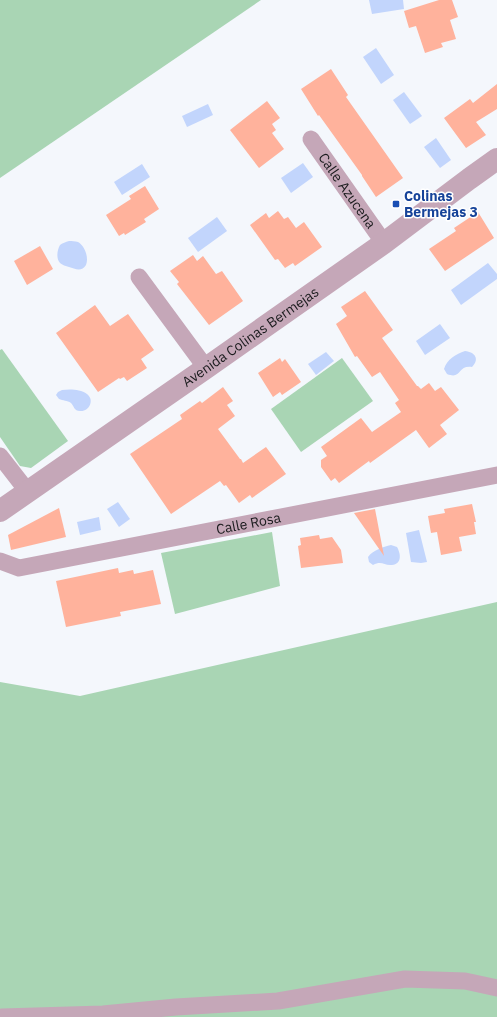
<svg xmlns="http://www.w3.org/2000/svg" width="497" height="1017" viewBox="0 0 497 1017" font-family="'IBM Plex Sans',sans-serif">
  <style>
    .green { fill: #a9d5b4 }
    .water { fill: #c2d5fc }
    .building { fill: #ffb29c }
    .lines { fill: none; stroke-linecap: round; stroke-linejoin: round }
    .minor { stroke: #c5a7b8; stroke-width: 17 }
    .tertiary { stroke: #c5a7b8; stroke-width: 22 }
    .transit-dot { fill: #1a4fb4; stroke: #fff; stroke-width: 1.5 }
    .labels { text-anchor: middle; dominant-baseline: central; stroke-width: 3; stroke-linejoin: round; paint-order: stroke }
    .street-label { font-size: 14px; fill: #1a1b1d; stroke: #fff }
    .transit-label { font-size: 14px; font-weight: bold; fill: #164399; stroke: #fff; text-anchor: start }
  </style>
  <rect width="100%" height="100%" fill="#f4f7fc"/>
  <g class="green">
    <path d="M0,0h261l-261,178z"/>
    <path d="M2,349l66,92 -37,27 -11,-2 -20,-29v-87z"/>
    <path d="M342,358l31,43 -72,51 -30,-43z"/>
    <path d="M272,532l8,54 -105,28 -14,-61z"/>
    <path d="M497,602v415h-497v-335l80,14z"/>
  </g>
  <g class="water">
    <path d="M369,0h34l1,9 -32,5z"/>
    <path d="M376,48l18,27 -13,9 -18,-27z"/>
    <path d="M404,92l18,24 -12,8 -17,-24z"/>
    <path d="M208,104l5,11 -26,12 -5,-11z"/>
    <path d="M436,138l15,22 -11,8 -16,-21z"/>
    <path d="M303,163l10,14 -22,16 -10,-15z"/>
    <path d="M142,164l8,13 -28,18 -8,-13z"/>
    <path d="M217,217l10,14 -29,21 -10,-14z"/>
    <path d="M69,241c3,0 6,0 9,1 7,4 11,16 8,23 -4,7 -11,4 -17,2 -3,-1 -7,-2 -9,-4 -4,-4 -3,-13 0,-18 2,-2 6,-3 9,-4z"/>
    <path d="M488,263l9,11v5l-36,26 -10,-15z"/>
    <path d="M440,324l10,14 -25,17 -9,-14z"/>
    <path d="M465,351c10,1 15,8 7,16 -15,-2 -10,13 -25,7l-3,-5c3,-10 12,-15 21,-18z"/>
    <path d="M326,352l8,9 -18,14 -8,-11z"/>
    <path d="M62,390c8,-1 18,-1 25,4 8,6 2,18 -7,17 -6,0 -6,-5 -9,-8 -4,-3 -8,-2 -12,-4l-3,-4 2,-3z"/>
    <path d="M118,502l12,17 -11,8 -12,-18z"/>
    <path d="M99,517l2,13 -21,5 -3,-13z"/>
    <path d="M419,530l8,32 -6,1 -10,-1 -5,-29z"/>
    <path d="M391,545l6,2c4,7 5,17 -5,18 -8,1 -10,-5 -19,0l-4,-3 -1,-5c5,-7 15,-10 23,-12z"/>
  </g>
  <g class="building">
    <path d="M439,0h13l6,17 -8,3 6,19 -15,4 2,4 -18,6 -9,-27 -7,2 -5,-17z"/>
    <path d="M331,69l17,26 -2,2 57,81 -27,19 -14,-21v-1l-43,-60 -1,1 -17,-27z"/>
    <path d="M497,84v25l-21,13 10,13 -20,13 -22,-30 26,-19 3,4z"/>
    <path d="M267,101l13,17 -8,6 4,6 -4,3 12,16 -25,19 -29,-38z"/>
    <path d="M145,186l14,23 -15,10 2,3 -21,13 -1,-2 -5,3 -13,-21 25,-16 -2,-3z"/>
    <path d="M278,211l6,8 4,-2 8,11 8,-6 18,25 -27,19 -2,-3 -8,5 -7,-9 -3,1 -25,-35 16,-12 3,5z"/>
    <path d="M478,212l16,26 -49,33 -16,-22 27,-18 -2,-3z"/>
    <path d="M40,246l13,23 -26,16 -13,-24z"/>
    <path d="M193,255l4,6 6,-5 13,18 6,-3 21,30 -34,24 -32,-41 2,-2 -9,-11z"/>
    <path d="M365,291l28,39 -11,8 35,48h1l3,3 8,-6 6,8 6,-4 18,23 -19,15 7,9 -18,14 -13,-18 -46,33 -1,-2 -30,22 -4,-5 -4,3 -10,-14v-7l6,-4 -6,-9 40,-29 11,14 29,-20 -6,-9 4,-3 -19,-28 -8,5 -15,-21 -2,1 -19,-33 11,-8 -6,-9z"/>
    <path d="M95,305l15,21 18,-12 26,36 -13,9 6,9 -20,13 -3,-4 -4,2 -1,-1 -21,14 -42,-59z"/>
    <path d="M280,358l2,4 3,-3 16,23 -19,13 -2,-3 -7,5 -15,-24z"/>
    <path d="M223,387l10,14 -6,4 8,11 -17,13 22,30h1l2,4 23,-16 20,27 -34,24 -2,-3 -11,8 -13,-18 -2,1 -4,-5 -49,33 -41,-60 52,-35 -2,-4 20,-14 2,2z"/>
    <path d="M472,504l4,18h-2l2,12 -17,3 3,14 -21,4 -4,-23 -6,1 -3,-17 17,-3 -1,-4z"/>
    <path d="M59,508l7,29 -55,13 -3,-15z"/>
    <path d="M375,509l9,47 -30,-43z"/>
    <path d="M319,535l1,4 12,-2 9,13 2,13 -42,5 -3,-22 3,-1 -1,-7z"/>
    <path d="M118,568l1,5 14,-3 1,4 19,-4 8,34 -41,8 1,4 -55,11 -10,-46z"/>
  </g>
  <g class="lines">
    <g class="minor">
      <path id="s1" d="M311,139l73,104"/>
      <path d="M139,277l67,91"/>
      <path d="M0,456l28,36"/>
      <path id="s2" d="M0,561l19,7 478,-93"/>
      <path d="M2,1017l101,-3 73,-7 102,-6 127,-22 60,2 32,7"/>
    </g>
    <path class="tertiary" id="s3" d="M0,511l206,-143 178,-125 85,-64 28,-20"/>
  </g>
  <rect class="transit-dot" x="392" y="200" width="8" height="8" rx="2"/>
  <g class="labels">
    <g class="street-label">
      <text stroke="none"><textPath href="#s1" startOffset="63">Calle Azucena</textPath></text>
      <text stroke="none"><textPath href="#s3" startOffset="305">Avenida Colinas Bermejas</textPath></text>
      <text stroke="none"><textPath href="#s2" startOffset="254">Calle Rosa</textPath></text>
    </g>
    <g class="transit-label">
      <text x="404" y="196">Colinas<tspan x="404" dy="16">Bermejas 3</tspan></text>
    </g>
  </g>
</svg>
